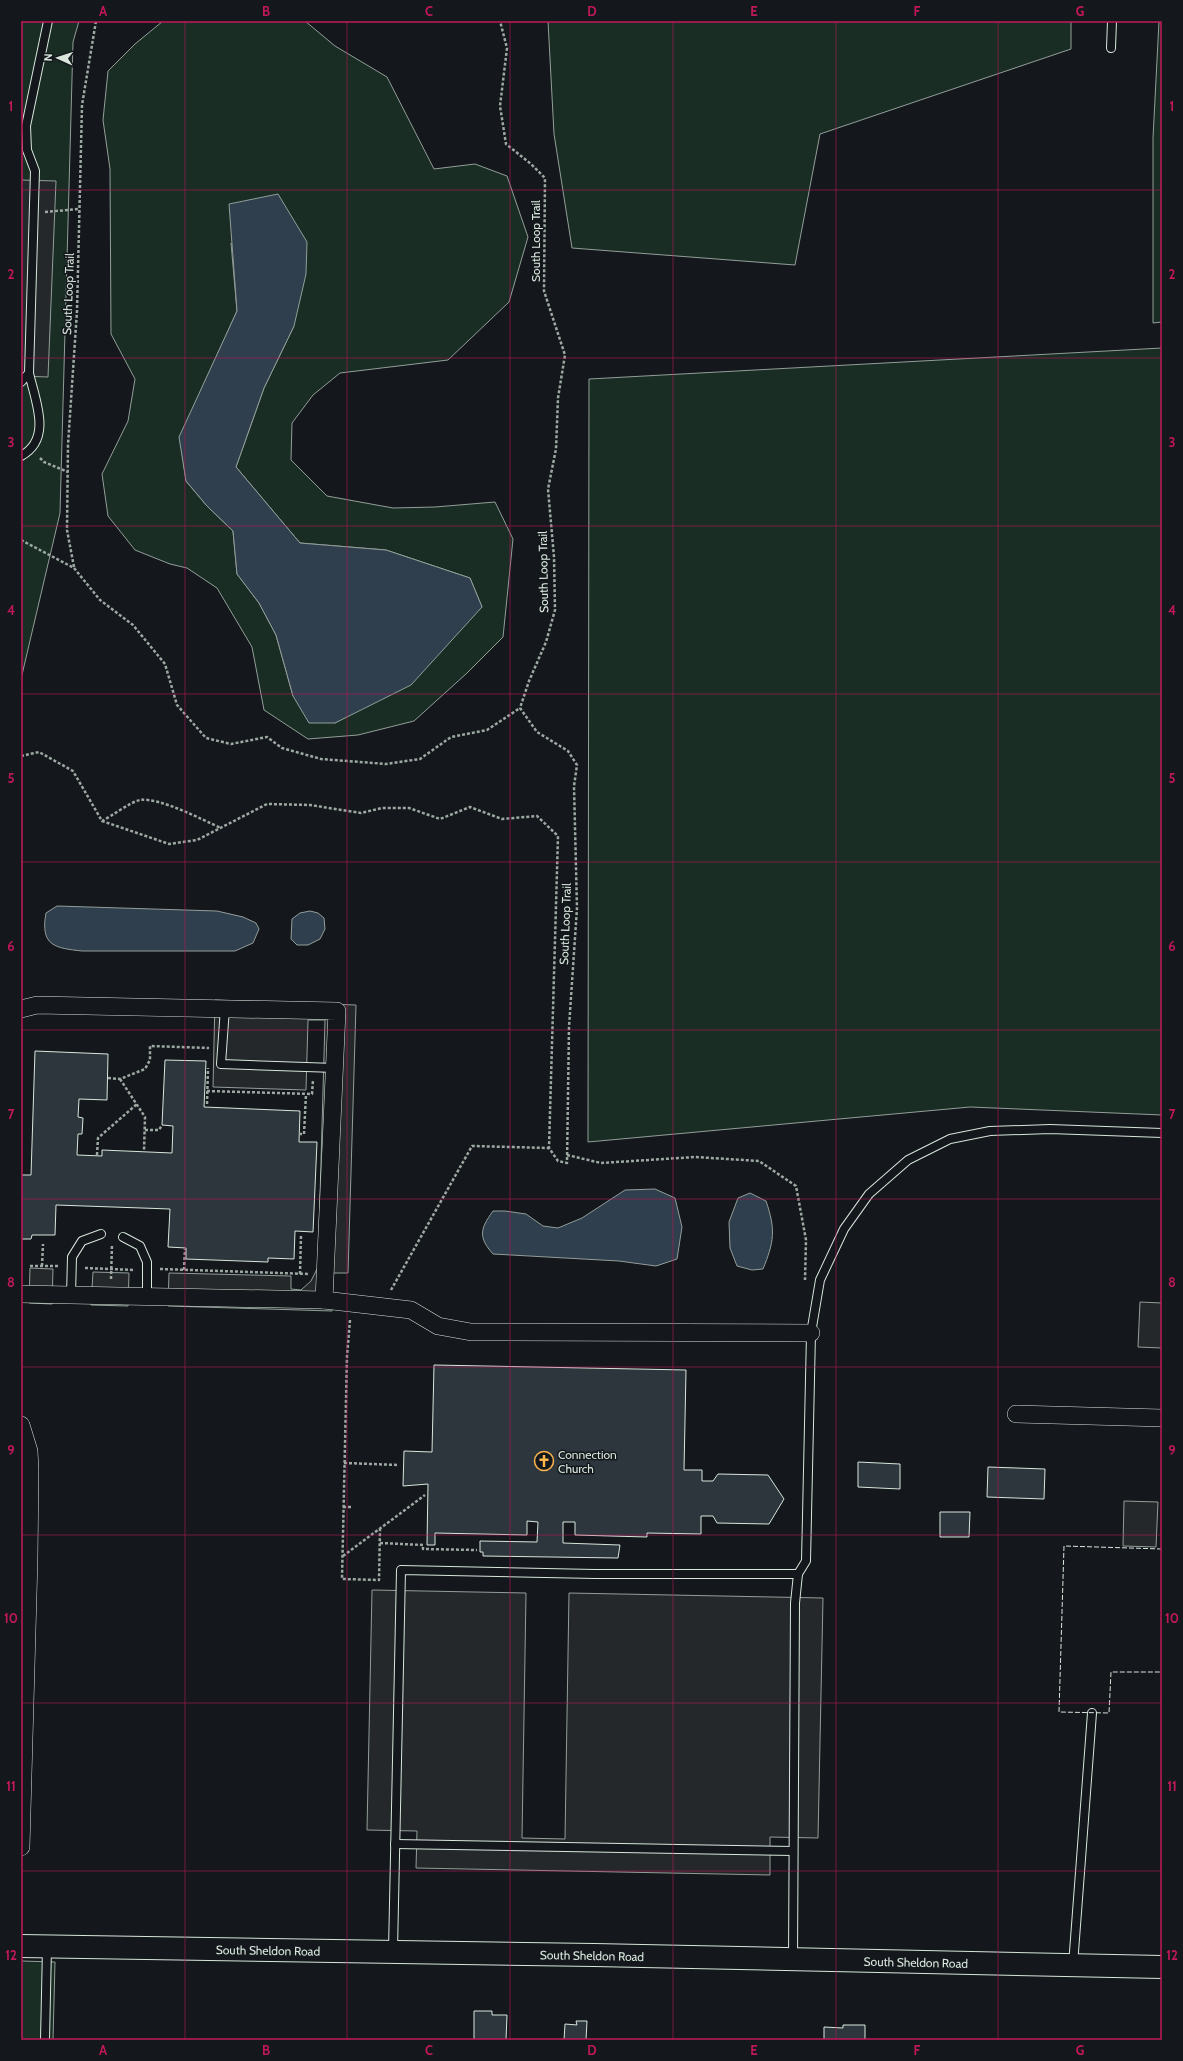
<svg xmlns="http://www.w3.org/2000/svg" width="1183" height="2061" viewBox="0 0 1183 2061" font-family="Cabin,sans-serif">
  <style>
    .green { fill: #1a2d24; stroke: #939e99; fill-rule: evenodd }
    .parking { fill: #24282b; stroke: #939e99 }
    .water { fill: #2f3f4d; stroke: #939e99 }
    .building { fill: #2c363c; stroke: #d8e6dc }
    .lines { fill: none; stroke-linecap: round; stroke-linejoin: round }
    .lane-casing { stroke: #d8e6dc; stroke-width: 10 }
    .street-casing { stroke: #d8e6dc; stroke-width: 18 }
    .secondary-casing { stroke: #d8e6dc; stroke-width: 24 }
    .path { stroke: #9da8a2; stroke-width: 2.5; stroke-dasharray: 3 2; stroke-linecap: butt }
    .lane { stroke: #14181c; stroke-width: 8 }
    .street { stroke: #14181c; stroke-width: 17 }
    .secondary { stroke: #14181c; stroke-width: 22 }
    .fence { stroke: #d8e6dc; stroke-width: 1; stroke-dasharray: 5 2; stroke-linecap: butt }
    .grid { fill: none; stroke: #c2185b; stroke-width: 1; stroke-opacity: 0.55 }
    .labels { text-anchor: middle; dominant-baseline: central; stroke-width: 3; stroke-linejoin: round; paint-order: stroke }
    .street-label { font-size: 12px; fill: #d8e6dc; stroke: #14181c }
    .poi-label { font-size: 12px; fill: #d8e6dc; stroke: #14181c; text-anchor: start }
    .neatline { fill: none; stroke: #c2185b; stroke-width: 1.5 }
    .grid-label { font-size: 13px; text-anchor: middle; font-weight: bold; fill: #c2185b }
  </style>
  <rect width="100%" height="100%" fill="#14181c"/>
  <g class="green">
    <path d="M21,21h58l-6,21 -13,471 -39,166z"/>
    <path d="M163,21h142l30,25 52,31 47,92 41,-5 32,12 21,61 -19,65 -61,58 -108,13 -27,22 -21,28 -1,37 36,36 66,12 42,-1 60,-5 18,37 -10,98 -36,36 -53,48 -56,14 -50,4 -44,-29 -12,-63 -35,-59 -30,-20 -17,-4 -35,-14 -27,-34 -6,-42 26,-53 7,-42 -24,-45 -1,-165 -7,-49 5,-49 27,-27zM231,243l63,83 -30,62 -28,79 64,76 86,7 84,28 12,29 -123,103 -24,13 -42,-27 -17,-61 -17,-32 -22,-29 -4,-43 -26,-25 -21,-25 -6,-44 57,-126z"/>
    <path d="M548,21h523v28l-251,85 -25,131 -223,-17 -18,-114z"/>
    <path d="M1159,21h3v301l-9,1v-185z"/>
    <path d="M1162,348v767l-192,-8 -382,35 1,-763z"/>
    <path d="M21,1961l34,1 -2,78h-32z"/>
  </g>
  <g class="parking">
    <path d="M21,180l35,1 -8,196 -27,-1z"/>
    <path d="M215,1000l141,5 -8,268h-15l-1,38 -164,-5 1,-33 122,3v13l10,1 10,-9 7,-14 7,-247h-17l-2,70 -93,-3z"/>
    <path d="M30,1268l23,1 -1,35 -23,-1z"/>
    <path d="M93,1272l36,1 -1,33 -37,-1z"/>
    <path d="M1140,1302l22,1v45l-24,-1z"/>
    <path d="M1124,1501l34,1 -2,45 -33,-1z"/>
    <path d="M372,1590l154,3 -4,245 43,1 4,-246 254,5 -5,240 -48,-1v38l-354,-7 1,-37 -50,-1z"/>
  </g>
  <g class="water">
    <path d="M278,194l29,48 -1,32 -12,52 -30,62 -28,79 64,76 86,7 84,28 12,29 -71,78 -76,38h-26l-16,-27 -17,-61 -17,-32 -22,-29 -4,-43 -26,-25 -21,-25 -7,-44 58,-126 -8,-107z"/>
    <path d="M57,906l160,5 26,6 13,6 3,6 -6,14 -18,8h-153c-27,-3 -42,-5 -36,-38z"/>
    <path d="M310,911l8,2 6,5 1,11 -5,10 -12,6h-11l-6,-6 1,-20 8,-6z"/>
    <path d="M655,1189l20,9 7,29 -5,32 -21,7 -37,-5 -126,-7c-15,-17 -13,-25 0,-43h12l21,3 17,12 15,2 24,-10 43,-28z"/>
    <path d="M750,1193l16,8c10,29 8,41 -3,68l-11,1 -15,-4 -7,-18 -1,-26 9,-24z"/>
  </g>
  <g class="building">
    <path d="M35,1051l73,3 -1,46 -28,-1 -1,18 5,1 -1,16h-4l-1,21 25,1v-6l70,3 1,-27 -11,-1 3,-65 41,1 -2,46 96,4 -1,31h18l-4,90 -18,-1 -1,28 -26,-1v4l-82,-3v-11l-18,-1 2,-38 -114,-4 -1,30h-23l-1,4h-10v-64h10z"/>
    <path d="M434,1365l252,5 -2,100h18v11h11l5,-7 50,1 16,24 -15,25 -52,-1 -4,-7h-12v18l-54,-1v4l-72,-2v-13h-12v21l57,2 -2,13 -135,-2v-4h-3v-11l57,1 1,-20 -11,-1v14l-92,-2v12h-8l1,-61 -25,2 1,-35 28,1z"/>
    <path d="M858,1462l42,2v25l-42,-2z"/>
    <path d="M988,1467l57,2 -1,30 -57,-2z"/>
    <path d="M940,1512h30l-1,25h-29z"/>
    <path d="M474,2011h18v4h15l-1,25h-32z"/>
    <path d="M576,2021h11l-1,19h-22l1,-16 12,1z"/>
    <path d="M843,2025h22v15h-41v-13l19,1z"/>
  </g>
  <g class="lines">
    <defs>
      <g id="lane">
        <path d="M1111,48l1,-27"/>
        <path d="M29,373l6,-202 -8,-21 -1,-24 22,-105"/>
        <path d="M21,382l8,-9c6,27 24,66 -8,83"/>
        <path d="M225,1008l-4,56 114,4"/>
        <path d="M123,1237l17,9 7,16v35"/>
        <path d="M71,1295l1,-38 10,-16 19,-7"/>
        <path d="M395,1844l398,7"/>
        <path d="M393,1951l8,-381 194,4h203"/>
        <path d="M793,1959l2,-356 3,-29 8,-13 5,-228 9,-53 24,-51 25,-35 39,-34 42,-21 40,-8 60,-2 112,4"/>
        <path d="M1073,1965l19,-252"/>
        <path d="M45,2040l2,-93"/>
      </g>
      <g id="street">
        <path d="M21,1009l16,-4 300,6 -13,289 87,10 27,16 33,6 340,1"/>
        <path d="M21,1294l303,6"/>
        <path d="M1016,1414l146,4"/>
        <path d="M21,1425l8,26 1,19 -1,89 -8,288"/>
      </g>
      <g id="secondary">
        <path id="s1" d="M21,1946l573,9 568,12"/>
      </g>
    </defs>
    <use href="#lane" class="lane-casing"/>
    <use href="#street" class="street-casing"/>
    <use href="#secondary" class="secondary-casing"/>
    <g class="path">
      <path d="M45,212l34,-3"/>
      <path d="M40,458l4,4 24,10"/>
      <path d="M21,540l53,28 26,32 33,25 32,39 12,41 29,33 25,6 36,-7 15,11 39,11 65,5 34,-5 31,-22 36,-7 33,-22"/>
      <path d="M74,567l-7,-37 1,-85 9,-134 5,-206 14,-84"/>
      <path d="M21,756l18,-4 34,19 29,50 67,23 28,-4 70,-36 43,1 51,8 21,-5h27l31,11 30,-12 32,12 35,-3 21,20 -9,312 9,13 9,2 2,-136 8,-119 -3,-122 3,-21 -9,-14 -31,-19 -17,-24 9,-27 17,-39 9,-32 -1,-53 -6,-68 8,-40 2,-51 7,-43 -21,-64 1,-113 -14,-14 -25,-20 -6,-38 7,-58 -7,-27"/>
      <path d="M102,821c10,-5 28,-19 38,-21 19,-3 63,20 81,28"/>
      <path d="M108,1078l12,1 25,-10 5,-9v-14l59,2"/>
      <path d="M120,1079l25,38 -1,35"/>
      <path d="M207,1091l105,3 1,-14"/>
      <path d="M207,1104l1,-36"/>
      <path d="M145,1130h14l3,-5"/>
      <path d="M299,1134h5l2,-40"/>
      <path d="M97,1155l1,-17 39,-34"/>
      <path d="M567,1155l34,8 94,-6 64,4 37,25 10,54 -1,40"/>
      <path d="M30,1266h29"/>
      <path d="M42,1266l1,-22"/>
      <path d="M85,1268l50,2"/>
      <path d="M160,1269l149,5"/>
      <path d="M184,1270l1,-21"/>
      <path d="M300,1274l1,-39"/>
      <path d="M111,1279l1,-35"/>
      <path d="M391,1290l81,-144 77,2"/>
      <path d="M350,1320l-3,36 -5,223 37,1 1,-51"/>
      <path d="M344,1463l55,2"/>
      <path d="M343,1507h8"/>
      <path d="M380,1543l43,2v4l54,1"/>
      <path d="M343,1556l82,-61"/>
    </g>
    <use href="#lane" class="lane"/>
    <use href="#street" class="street"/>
    <use href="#secondary" class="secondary"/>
    <path class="fence" d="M1162,1549l-98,-3 -5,166 50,1 2,-41h51"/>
  </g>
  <path class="grid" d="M185,21v2019M347,21v2019M510,21v2019M673,21v2019M836,21v2019M998,21v2019M21,190h1141M21,358h1141M21,526h1141M21,694h1141M21,862h1141M21,1030h1141M21,1199h1141M21,1367h1141M21,1535h1141M21,1703h1141M21,1871h1141"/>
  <defs>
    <symbol id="church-ring" viewBox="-11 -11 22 22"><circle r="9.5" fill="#14181c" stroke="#ffb74d" stroke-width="1.5"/><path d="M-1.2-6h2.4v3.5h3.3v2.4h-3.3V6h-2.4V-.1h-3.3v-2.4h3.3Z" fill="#ffb74d"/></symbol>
  </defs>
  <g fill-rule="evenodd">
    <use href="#church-ring" x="533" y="1450" width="22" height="22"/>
  </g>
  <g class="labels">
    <g class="street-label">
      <text transform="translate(535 241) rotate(-90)">South Loop Trail</text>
      <text transform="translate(68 294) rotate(-88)">South Loop Trail</text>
      <text transform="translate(543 572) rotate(-91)">South Loop Trail</text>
      <text transform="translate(565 924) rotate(-88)">South Loop Trail</text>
      <text stroke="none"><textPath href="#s1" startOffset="247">South Sheldon Road</textPath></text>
      <text stroke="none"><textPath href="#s1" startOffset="571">South Sheldon Road</textPath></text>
      <text stroke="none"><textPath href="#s1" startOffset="895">South Sheldon Road</textPath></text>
    </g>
    <g class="poi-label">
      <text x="558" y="1454">Connection<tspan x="558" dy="14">Church</tspan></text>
    </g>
  </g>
  <rect width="1183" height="2061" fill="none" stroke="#14181c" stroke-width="44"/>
  <g transform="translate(58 58) rotate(273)" stroke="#14181c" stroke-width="3" paint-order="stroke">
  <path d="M0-3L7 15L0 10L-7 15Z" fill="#d8e6dc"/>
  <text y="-6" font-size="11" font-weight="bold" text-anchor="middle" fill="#d8e6dc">N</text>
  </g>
  <rect x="22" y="22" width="1139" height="2017" class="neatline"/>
  <g class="grid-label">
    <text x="103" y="16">A</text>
    <text x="266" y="16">B</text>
    <text x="429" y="16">C</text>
    <text x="592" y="16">D</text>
    <text x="754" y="16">E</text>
    <text x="917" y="16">F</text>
    <text x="1080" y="16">G</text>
    <text x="11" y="111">1</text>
    <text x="1172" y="111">1</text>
    <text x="11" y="279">2</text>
    <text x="1172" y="279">2</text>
    <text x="11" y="447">3</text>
    <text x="1172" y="447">3</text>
    <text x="11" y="615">4</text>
    <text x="1172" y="615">4</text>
    <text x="11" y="783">5</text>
    <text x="1172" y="783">5</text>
    <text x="11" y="951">6</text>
    <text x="1172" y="951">6</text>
    <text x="11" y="1119">7</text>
    <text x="1172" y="1119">7</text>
    <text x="11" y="1287">8</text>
    <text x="1172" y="1287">8</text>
    <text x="11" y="1455">9</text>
    <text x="1172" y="1455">9</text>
    <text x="11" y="1623">10</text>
    <text x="1172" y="1623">10</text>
    <text x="11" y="1791">11</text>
    <text x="1172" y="1791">11</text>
    <text x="11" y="1960">12</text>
    <text x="1172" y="1960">12</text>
    <text x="103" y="2055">A</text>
    <text x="266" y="2055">B</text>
    <text x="429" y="2055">C</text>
    <text x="592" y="2055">D</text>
    <text x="754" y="2055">E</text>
    <text x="917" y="2055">F</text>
    <text x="1080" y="2055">G</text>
  </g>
</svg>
